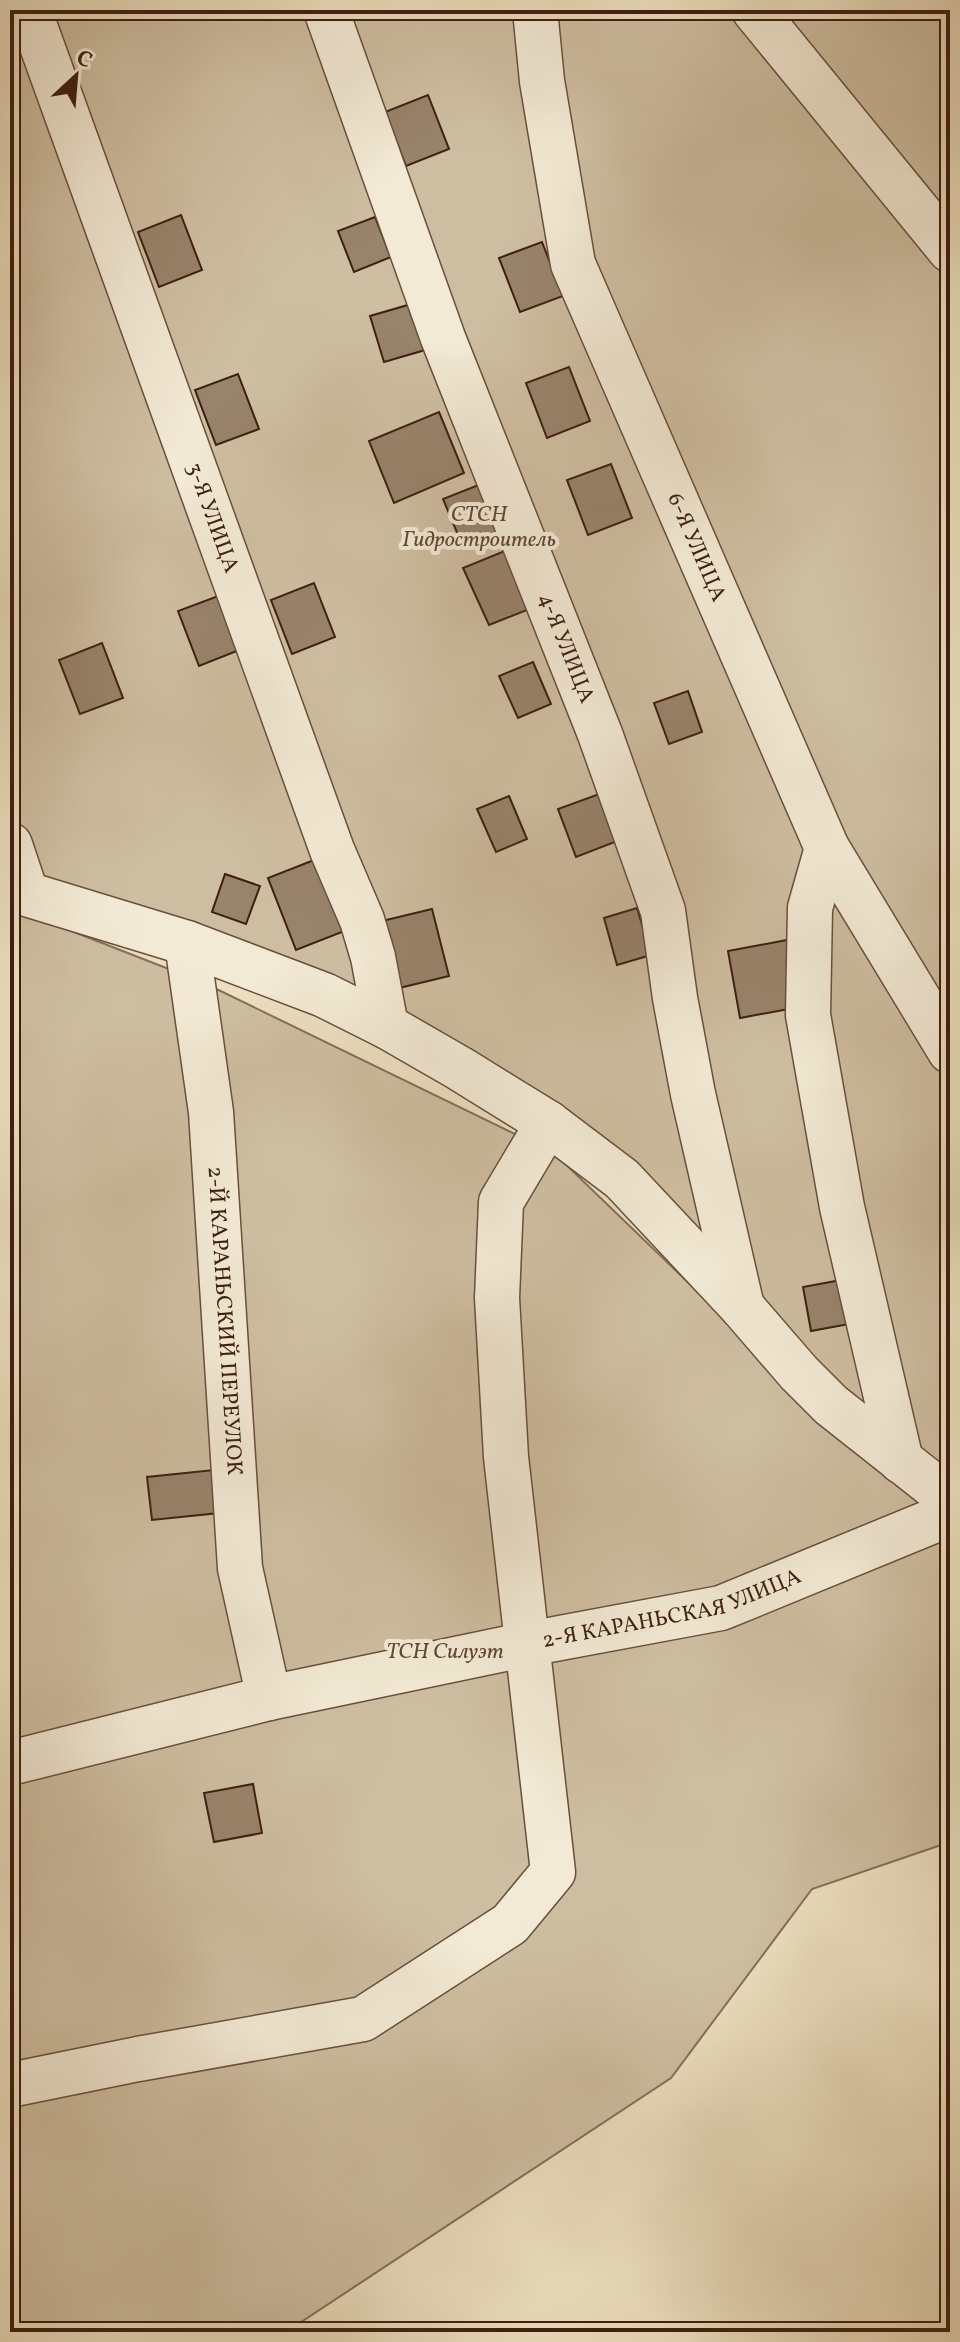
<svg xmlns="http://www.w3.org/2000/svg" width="960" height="2342" viewBox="0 0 960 2342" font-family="Vollkorn,serif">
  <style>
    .green { fill: #cebea1; stroke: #866e59; stroke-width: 2 }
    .building { fill: #98836b; stroke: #3d1f11; stroke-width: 2 }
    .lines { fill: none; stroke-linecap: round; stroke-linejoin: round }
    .minor-casing { stroke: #694f3c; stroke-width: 47 }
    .minor { stroke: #f3ead5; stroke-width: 44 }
    .labels { text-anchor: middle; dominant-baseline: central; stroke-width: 8; stroke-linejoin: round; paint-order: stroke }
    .park-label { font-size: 22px; font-style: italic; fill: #614735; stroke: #f3ead5 }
    .street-label { font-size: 22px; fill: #3d1f11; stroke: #f3ead5 }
  </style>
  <rect width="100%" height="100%" fill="#ecdfbf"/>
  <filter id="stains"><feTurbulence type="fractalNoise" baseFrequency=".0025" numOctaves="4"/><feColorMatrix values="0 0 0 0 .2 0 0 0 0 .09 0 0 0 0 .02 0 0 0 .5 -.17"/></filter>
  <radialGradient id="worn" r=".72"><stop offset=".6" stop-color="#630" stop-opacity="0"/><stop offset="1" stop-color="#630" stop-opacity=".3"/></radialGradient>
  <g class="green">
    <path d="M10,10h940v1482l-402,-369 -140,-75 -398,-151z"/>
    <path d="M10,907l192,75 352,171 172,166 224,181v342l-138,47 -141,189 -385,254h-276z"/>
  </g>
  <g class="building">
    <path d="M428,95l21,54 -43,17 -21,-54z"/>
    <path d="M181,215l21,55 -43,17 -21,-55z"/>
    <path d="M375,217l16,40 -37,15 -16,-41z"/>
    <path d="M542,242l21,54 -43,16 -21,-54z"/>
    <path d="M418,302l14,46 -48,14 -14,-46z"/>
    <path d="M569,367l21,54 -43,17 -21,-55z"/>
    <path d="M238,374l21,55 -43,16 -21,-55z"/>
    <path d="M439,412l25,61 -70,30 -25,-62z"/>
    <path d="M611,464l21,54 -44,17 -21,-55z"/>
    <path d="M481,484l20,48 -38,15 -20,-48z"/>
    <path d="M512,548l25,58 -48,19 -26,-57z"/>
    <path d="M314,583l21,54 -43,17 -21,-54z"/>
    <path d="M221,595l21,54 -43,17 -21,-55z"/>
    <path d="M102,643l21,55 -43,16 -21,-54z"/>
    <path d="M533,662l18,42 -33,14 -19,-42z"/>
    <path d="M688,691l14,41 -33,12 -15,-41z"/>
    <path d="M602,793l18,47 -44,17 -18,-48z"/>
    <path d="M509,796l18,43 -31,13 -19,-43z"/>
    <path d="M319,858l28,72 -51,20 -28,-72z"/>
    <path d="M225,874l35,12 -14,38 -34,-12z"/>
    <path d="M637,908l14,47 -34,10 -13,-47z"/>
    <path d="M432,909l17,67 -54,13 -17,-67z"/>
    <path d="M787,940l13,67 -60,11 -12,-67z"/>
    <path d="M852,1278l8,44 -49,9 -8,-44z"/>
    <path d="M214,1470l5,43 -67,7 -5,-43z"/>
    <path d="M253,1784l9,49 -48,9 -10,-49z"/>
  </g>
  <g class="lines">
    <defs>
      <g id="minor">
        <path id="s1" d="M29,10l303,840 30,70 11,37 13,69"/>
        <path id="s2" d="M326,10l117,328 157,396 63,177 12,87 18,96 49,213"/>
        <path id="s3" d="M535,10l7,71 31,183 254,584 123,203"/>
        <path d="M754,10l196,240"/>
        <path d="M10,845l16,48"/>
        <path d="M827,848l-17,60 -2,107 34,192 59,254"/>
        <path d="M10,889l177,54 137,52 62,31 73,42 89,55 74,56 120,128 57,66 32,32 119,94"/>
        <path id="s4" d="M187,943l24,169 29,456 29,130"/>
        <path id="s5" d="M10,1763l259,-65 259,-54 193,-36 229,-94"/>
        <path d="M10,2085l128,-26 225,-40 147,-95 43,-52 -47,-415 -9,-159 4,-96 47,-79"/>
      </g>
    </defs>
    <use href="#minor" class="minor-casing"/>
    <use href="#minor" class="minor"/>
  </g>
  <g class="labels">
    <g class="park-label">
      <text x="479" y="515">СТСН<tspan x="479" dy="25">Гидростроитель</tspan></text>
      <text x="445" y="1652">ТСН Силуэт</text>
    </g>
    <g class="street-label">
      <text stroke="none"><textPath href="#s1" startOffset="540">3-Я УЛИЦА</textPath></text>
      <text stroke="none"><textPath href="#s3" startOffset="566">6-Я УЛИЦА</textPath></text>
      <text stroke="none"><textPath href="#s2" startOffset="682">4-Я УЛИЦА</textPath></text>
      <text stroke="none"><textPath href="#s4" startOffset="380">2-Й КАРАНЬСКИЙ ПЕРЕУЛОК</textPath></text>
      <text stroke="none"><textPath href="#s5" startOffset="680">2-Я КАРАНЬСКАЯ УЛИЦА</textPath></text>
    </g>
  </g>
  <rect width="960" height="2342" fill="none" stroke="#ecdfbf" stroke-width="40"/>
  <rect x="12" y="12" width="936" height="2318" fill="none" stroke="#3d1f11" stroke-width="4"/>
  <rect x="20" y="20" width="920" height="2302" fill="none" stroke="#3d1f11" stroke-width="2"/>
  <g transform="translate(76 76) rotate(26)" stroke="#f3ead5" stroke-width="6" paint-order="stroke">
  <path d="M0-6L14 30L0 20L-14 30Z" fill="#3d1f11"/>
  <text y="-12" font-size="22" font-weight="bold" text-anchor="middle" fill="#3d1f11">С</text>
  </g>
  <rect width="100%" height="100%" filter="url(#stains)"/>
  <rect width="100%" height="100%" fill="url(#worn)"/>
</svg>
